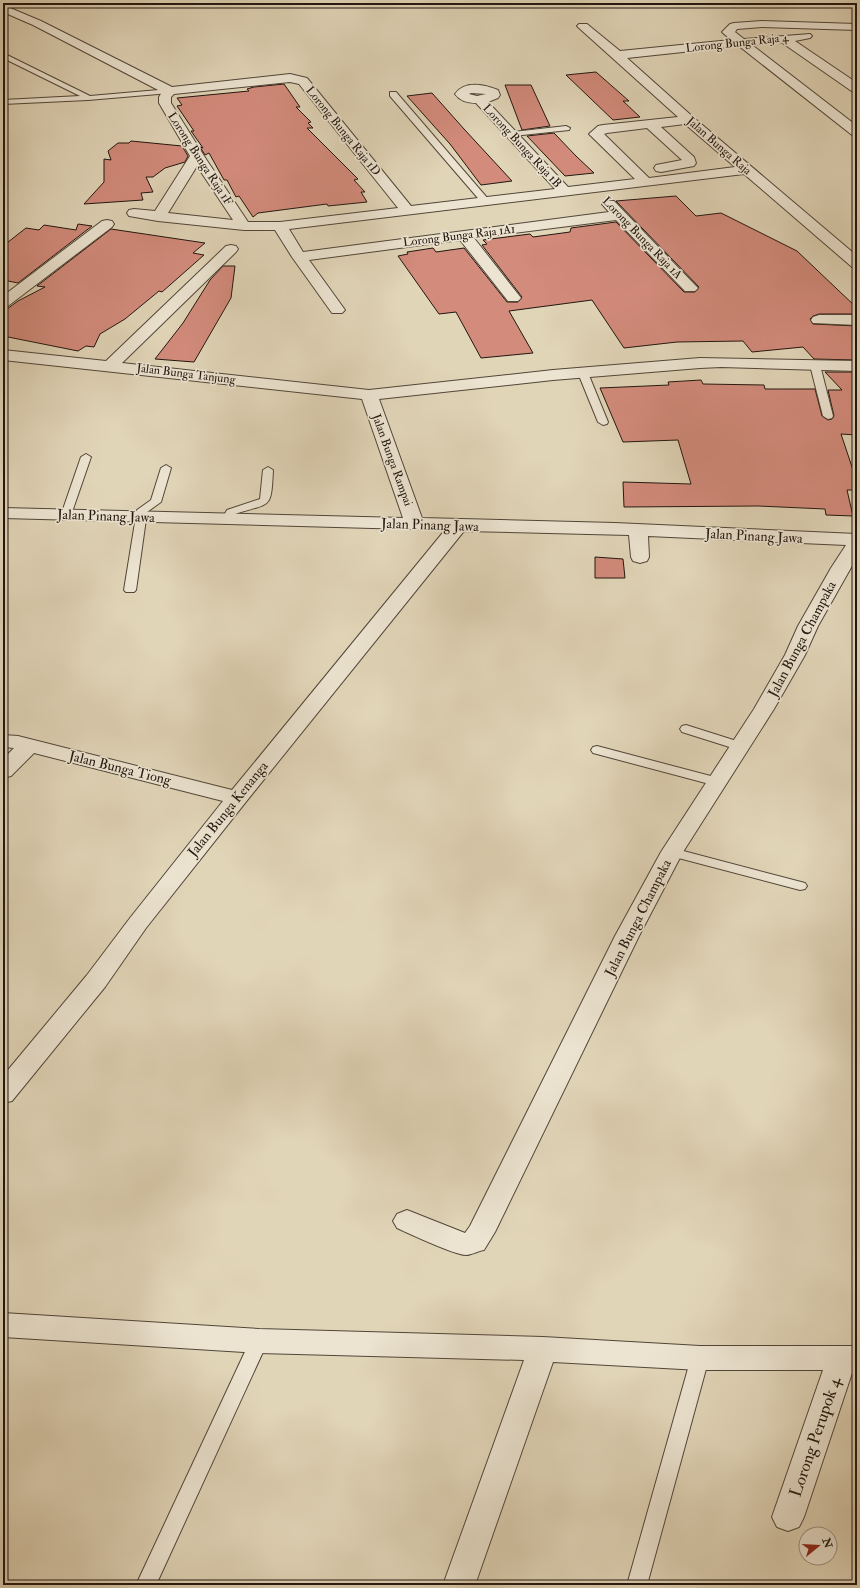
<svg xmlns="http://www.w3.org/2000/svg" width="860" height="1588" viewBox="0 0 860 1588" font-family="'IM FELL Double Pica',serif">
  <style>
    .building { fill: #d38b7c; stroke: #21160f }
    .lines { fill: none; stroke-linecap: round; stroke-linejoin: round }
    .service-casing { stroke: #514639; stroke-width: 2 }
    .minor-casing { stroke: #514639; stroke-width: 2 }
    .service { fill: #ece4d1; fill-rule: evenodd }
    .minor { fill: #ece4d1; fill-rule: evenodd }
    .labels { text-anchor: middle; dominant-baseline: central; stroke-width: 3.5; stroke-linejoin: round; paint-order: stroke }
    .far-street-label { font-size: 12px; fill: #21160f; stroke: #ece4d1 }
    .street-label { font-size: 14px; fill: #21160f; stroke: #ece4d1 }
    .near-street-label { font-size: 17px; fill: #21160f; stroke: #ece4d1 }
  </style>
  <rect width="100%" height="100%" fill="#e1d5b8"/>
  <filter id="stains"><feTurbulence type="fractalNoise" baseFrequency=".005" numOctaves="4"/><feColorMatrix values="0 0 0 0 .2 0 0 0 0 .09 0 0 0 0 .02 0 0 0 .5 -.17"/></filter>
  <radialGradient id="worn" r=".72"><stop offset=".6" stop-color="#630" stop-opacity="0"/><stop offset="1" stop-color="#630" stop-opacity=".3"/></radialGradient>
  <g class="building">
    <path d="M596,72l33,29h-6l17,16 -27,3 -47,-45z"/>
    <path d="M284,84l16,23h-4l15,15 -3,1 5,5h-6l51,51 -4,1 11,12h-4l6,10 -39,4 -1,-2 -69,9 -5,4 -14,-21 -3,1 -9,-17h-3l-15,-27 -4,2 -5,-8 3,1 -12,-17h3l-17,-25 5,-1 -5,-7 72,-7 -2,-2 7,-2z"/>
    <path d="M505,85h26l19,41 -28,4z"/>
    <path d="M432,93l32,36 48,52 -31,4 -31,-41 -43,-48z"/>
    <path d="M554,133l22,23 18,17 -29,3 -38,-40z"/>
    <path d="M131,141l51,5 6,10 -3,6 -20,6 -12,9h-7l7,15 -12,1 2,7 -59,4 20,-22v-23l7,1 -3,-9 10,-8h11z"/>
    <path d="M676,196l20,20 25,-3 76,38 60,57v6h-38l-6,2 -3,3 3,5 44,2v34l-43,-1 -11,-12 -51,5 -9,-11 -66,1 -53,6 -32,-48 -83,11 24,42 -52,5 -25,-46 -17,2 -41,-58 10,-2 -1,-2 26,-4 3,4 28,-4 43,54h11l4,-5 -40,-52 5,-1 -4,-4 47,-6 3,3 37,-5 1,-4 45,-6 68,70h11l4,-5 -83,-86z"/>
    <path d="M78,224l14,2 -74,57 -15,-3v-34l23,-18 13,2 5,-5 32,5z"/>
    <path d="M111,229l94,14 -12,10 11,2 -42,37 -3,-1 -34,28 -25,15 -6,13 -8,-1 -8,5 -75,-15v-24l15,-11 27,-14 -8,-1z"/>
    <path d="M223,266h12l-4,32 -37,64 -39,-3 28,-36 27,-43z"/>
    <path d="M825,372h32v63l-16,-1 16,48v8h-10l6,26 -27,-1 -1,-6 -67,-3 -134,1 -1,-25 68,2 -13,-44 -55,2 -23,-54 69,-3 -1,-3 33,-2 2,4 61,1 1,4h50l7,27 6,4 4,-1 2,-3 -6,-26h14z"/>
    <path d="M595,557l28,2 2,19h-30z"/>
  </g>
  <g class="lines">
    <defs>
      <g id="service">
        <path d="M3,53l87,43 80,-7 4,2 -4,2 -82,7 -85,4v-4l77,-4 -77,-38z"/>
        <path d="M390,92h6l93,108v4h-6l-93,-108z"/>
        <path d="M566,126l4,2 -1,2 -56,6 -4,-2 4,-2z"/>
        <path d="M815,362l5,3 13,51 -1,2 -4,1 -5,-3 -13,-51z"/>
        <path d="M583,370l5,3 20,49 -1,2 -4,1 -5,-3 -20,-49z"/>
        <path d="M86,454l5,3 -20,58 -5,3 -4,-1 -1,-2 20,-58z"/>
        <path d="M166,465l5,3 -10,34 -14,10 -11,78 -2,2h-8l-2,-2 13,-80 14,-10 10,-32z"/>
        <path d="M268,467l5,3c-2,41 -2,32 -38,44l-4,7h-8l-1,-2 5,-9 33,-11 3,-29z"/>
        <path d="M686,725l57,18 2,3 -6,4 -57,-18 -2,-3 2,-3z"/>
        <path d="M597,746l125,33 1,3 -6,4 -124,-33 -2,-3 2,-3z"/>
        <path d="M672,848l133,35 2,3 -2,3 -5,1 -133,-35 -2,-3 2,-3z"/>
        <path d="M259,1334l6,2 3,5 -112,244h-20l114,-244 3,-5z"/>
        <path d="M700,1351l6,2 3,5 -62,227h-20l64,-227 3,-5z"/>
      </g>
      <g id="minor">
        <path d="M3,5l38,16 131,66 118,-13 17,4 104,128 144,-17 -79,-86c-8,0 -16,-2 -21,-9 10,-14 30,-9 43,-4l2,5 -2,3 -10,4 80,85 67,-8 -46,-45 9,-8 5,-1 75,-8 -99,-89 -2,-2 2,-2h8l33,27 111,-11 -9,-8 8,-8 4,-1 28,-2 95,3v6l-95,-3 -25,2 -2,3 9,7 66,-5 2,2 -2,2 -15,3 62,42v10l-4,-1 -72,-50 -29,3 105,81v10l-5,-1 -113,-89 -112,12 66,59 164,139v12l-5,-1 -108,-93 -455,55 14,23 306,-40 -7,-8 2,-3h10l81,84 3,3 -3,3h-10l-69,-71 -142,18 47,60 -3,3h-10l-48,-61 -151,20 36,50 -3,3h-10l-40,-56 -17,-27h-31l-86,-9 -29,-5 -2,-3 2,-3 5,-1 21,2 35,-55 -31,-53v-6l3,-5 -129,-67 -30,-13zM290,82l9,2 99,124 -118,14h-32l-44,-66 -33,-53v-6l3,-3zM471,93l15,1 -9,2 -8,-2zM685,124l50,43 -86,11 -45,-44 3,-1 40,-5 35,32 -26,5 -2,3 2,3 5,1 33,-6 2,-3 -2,-6 -33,-30zM197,166l36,54 -65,-7z"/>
        <path d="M107,220l5,1 2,3 -2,3 -104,79 -5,2v-12l99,-75z"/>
        <path d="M231,245l5,1 2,3 -2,3 -114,111 247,27 184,-20 147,-12 157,3v10l-136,-4 -21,1 -147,12 -174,19 43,119 193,5 242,11v23l-39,69 -13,29 -31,54 -91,143 -44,84 -144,296 -11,18c-6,1 -13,5 -18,5 -11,0 -56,-21 -69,-27l-4,-7 4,-7 10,-4 58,23 5,-7 145,-290 46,-84 93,-143 31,-54 13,-29 33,-58 15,-23 -198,-9 1,21 -2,4 -7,2 -7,-2 -2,-4 -2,-22 -165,-4 -219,272 -99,125 -41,59 -93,114 -9,2v-27l84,-101 43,-57 93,-117 -189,-48 -23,23 -8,2v-19l11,-11 -11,-1v-12l15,1 214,54 213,-260 -442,-12v-10l400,10 -41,-119 -359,-39v-10l103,11 120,-115z"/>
        <path d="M819,315h38v10l-44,-2 -2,-3 2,-3z"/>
        <path d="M3,1313l256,16 284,8 157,9h157v24h-4l-49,147 -5,10 -11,4 -11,-4 -5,-10 51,-147h-123l-147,-8 -78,223h-32l81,-225 -265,-7 -256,-16z"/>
      </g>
    </defs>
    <use href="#service" class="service-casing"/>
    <use href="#minor" class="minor-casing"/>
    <use href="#service" class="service"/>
    <use href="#minor" class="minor"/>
  </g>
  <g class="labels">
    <g class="far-street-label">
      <text transform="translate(737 43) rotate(-6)">Lorong Bunga Raja 4</text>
      <text transform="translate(343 131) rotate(51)">Lorong Bunga Raja 1D</text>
      <text transform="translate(522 146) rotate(47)">Lorong Bunga Raja 1B</text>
      <text transform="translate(719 146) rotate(41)">Jalan Bunga Raja</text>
      <text transform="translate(200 159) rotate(57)">Lorong Bunga Raja 1F</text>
      <text transform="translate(459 236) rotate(-7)">Lorong Bunga Raja 1A1</text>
      <text transform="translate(642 238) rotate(46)">Lorong Bunga Raja 1A</text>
      <text transform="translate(186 374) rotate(7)">Jalan Bunga Tanjung</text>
      <text transform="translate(392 460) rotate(70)">Jalan Bunga Rampai</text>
    </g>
    <g class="street-label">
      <text transform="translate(106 516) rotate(2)">Jalan Pinang Jawa</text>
      <text transform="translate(430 525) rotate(2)">Jalan Pinang Jawa</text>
      <text transform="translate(754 536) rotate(3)">Jalan Pinang Jawa</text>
      <text transform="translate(802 639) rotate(-62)">Jalan Bunga Champaka</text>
      <text transform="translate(120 768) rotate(14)">Jalan Bunga Tiong</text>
      <text transform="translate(228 809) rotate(-51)">Jalan Bunga Kenanga</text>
      <text transform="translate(638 918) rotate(-63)">Jalan Bunga Champaka</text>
    </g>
    <g class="near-street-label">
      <text transform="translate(815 1437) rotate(-71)">Lorong Perupok 4</text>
    </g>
  </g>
  <rect width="860" height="1588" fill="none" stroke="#e1d5b8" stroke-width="16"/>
  <rect x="4" y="4" width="852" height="1580" fill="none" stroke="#21160f" stroke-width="2"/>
  <rect x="8" y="8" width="844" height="1572" fill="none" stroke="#21160f"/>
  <g transform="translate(818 1546) rotate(72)"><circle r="19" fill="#ece4d1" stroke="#9b9283"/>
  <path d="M0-3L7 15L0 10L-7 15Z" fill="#8f2418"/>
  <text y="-6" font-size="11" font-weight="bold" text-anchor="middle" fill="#21160f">N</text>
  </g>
  <rect width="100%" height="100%" filter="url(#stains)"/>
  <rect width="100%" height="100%" fill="url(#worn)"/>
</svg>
